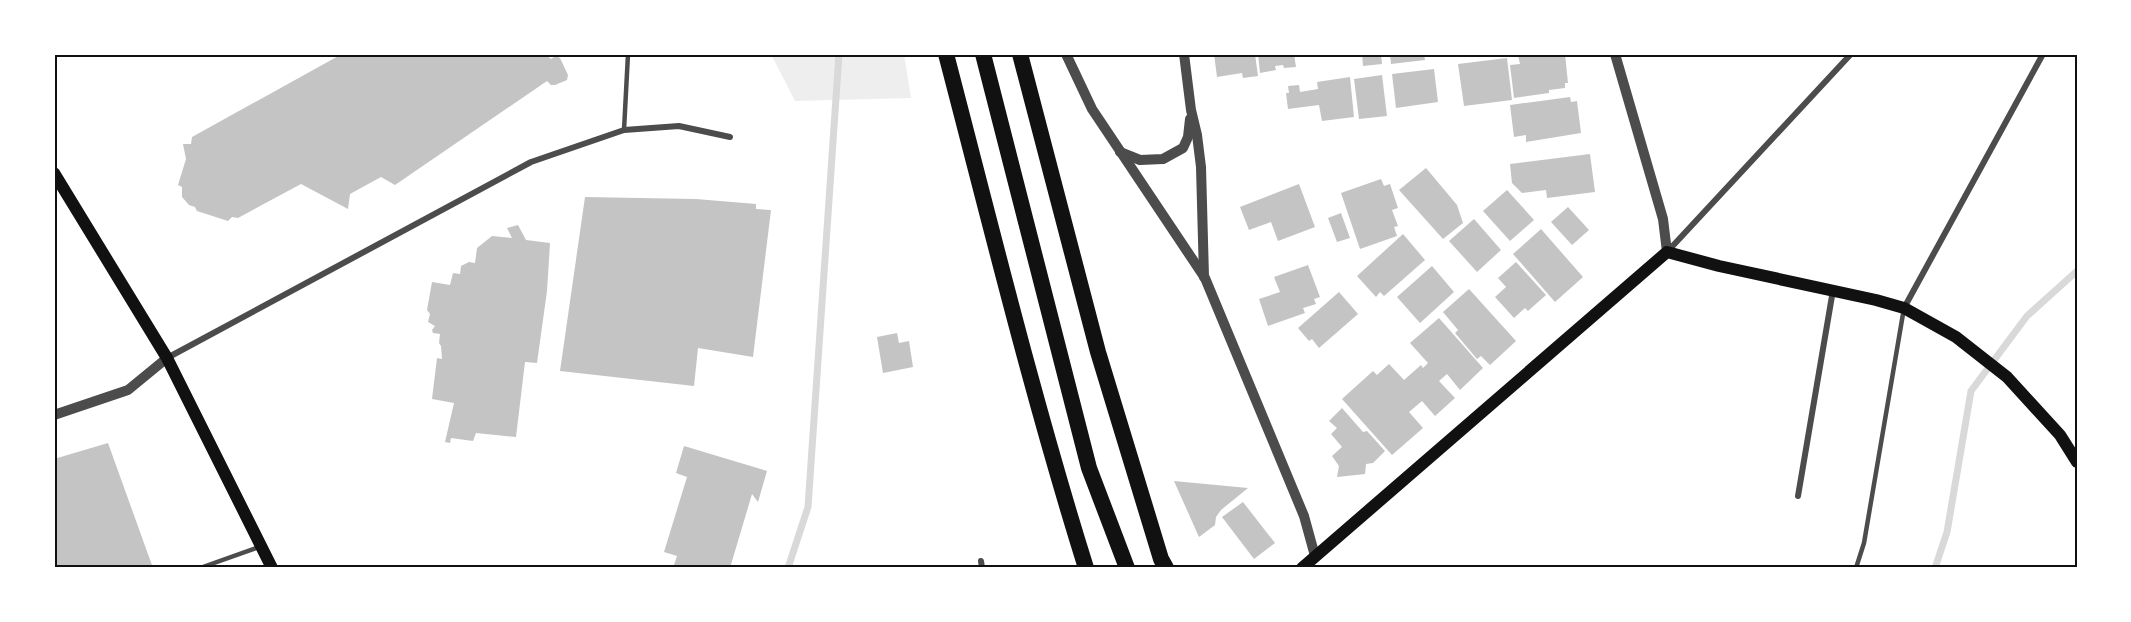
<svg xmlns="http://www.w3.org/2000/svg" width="2131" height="622" viewBox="0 0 2131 622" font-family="Overpass,sans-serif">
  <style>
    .green { fill: #eee }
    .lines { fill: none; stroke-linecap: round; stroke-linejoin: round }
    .stream { stroke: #d9d9d9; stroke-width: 7 }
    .building { fill: #c4c4c4 }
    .service { stroke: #4c4c4c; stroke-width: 4.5 }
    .minor { stroke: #4c4c4c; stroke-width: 6 }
    .tertiary { stroke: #4c4c4c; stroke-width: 10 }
    .secondary { stroke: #111; stroke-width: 12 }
    .trunk { stroke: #111; stroke-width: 16 }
    .neatline { fill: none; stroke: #111; stroke-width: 2 }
  </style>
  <rect width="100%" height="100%" fill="#fff"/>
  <path class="green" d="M771,54h133l7,44 -116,3z"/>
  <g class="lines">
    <g class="stream">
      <path d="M788,568l20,-61 31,-453"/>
      <path d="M1935,568l12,-36 24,-141 56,-75 50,-45"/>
    </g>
  </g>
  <g class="building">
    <path d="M342,54h203l6,5 5,-3 4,2 8,17 -1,5 -12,5h-4l-4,-4 -152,104 -14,-8 -31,17 -2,15 -47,-25 -63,34 -6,-1 -4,4 -31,-10 -2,-4 -6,-2 -7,-8v-10l-4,-2 8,-26 -3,-15h8l1,-7z"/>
    <path d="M1214,54h41l3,22 -15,2 -1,-5 -25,4z"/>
    <path d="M1258,54h36l2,13 -12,1 -1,-3 -8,1 1,4 -16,3z"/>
    <path d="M1362,54h19l1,10 -19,2z"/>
    <path d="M1390,54h34l1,6 -34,4z"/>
    <path d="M1528,54h37l3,29h-3v5l-16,2v3l-35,5 -4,-33 10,-1 -2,-9z"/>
    <path d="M1507,58l5,42 -48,6 -6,-42z"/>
    <path d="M1434,69l4,33 -42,6 -4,-34z"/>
    <path d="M1382,75l5,41 -28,3 -5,-40z"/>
    <path d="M1350,77l4,40 -32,4 -3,-16 -31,4 -2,-16h3l-1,-7 11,-1 1,7 18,-3 -1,-7z"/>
    <path d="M1570,97l1,5 6,-1 4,32 -55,9v-7l-12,2 -4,-32z"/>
    <path d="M1590,154l5,38 -48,6 -1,-8 -24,3 -10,-10 -2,-19z"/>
    <path d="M1426,168l31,37 6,18 -20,16 -44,-49z"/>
    <path d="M1381,179l3,7 6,-2 8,24 -6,2 6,16 -4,1 3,9 -37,13 -19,-56z"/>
    <path d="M1299,184l16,43 -37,14 -7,-19 -22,8 -9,-23z"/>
    <path d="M1507,190l27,30 -24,21 -27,-30z"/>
    <path d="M585,197l111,2 60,5v5l15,1 -18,147 -55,-9 -4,38 -134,-15z"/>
    <path d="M1568,207l21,23 -17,15 -21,-23z"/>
    <path d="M1341,213l9,25 -13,4 -9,-24z"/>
    <path d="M1474,219l27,31 -24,22 -28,-31z"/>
    <path d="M518,225l8,15 24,3 -3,48 -10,72 -12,-1 -9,75 -40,-4 -3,8 -22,-3 -1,5 -5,-1 9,-39 -22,-4 5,-41 5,1 -1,-13 -2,-3 1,-9 -7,-1 -1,-3 3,-4 -7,-4 2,-8 -3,-4 5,-28 18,3 3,-12 7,1 1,-8 8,-4 6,1 2,-15 15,-12 20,2 -5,-10z"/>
    <path d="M1541,229l42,48 -28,25 -42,-48z"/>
    <path d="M1403,234l22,26 -41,36 -4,-4 -4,5 -19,-21z"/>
    <path d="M1516,262l30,33 -18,16 -3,-3 -11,10 -19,-21 11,-10 -8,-9z"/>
    <path d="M1308,265l12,32 -6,2 2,5 -13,4 2,5 -37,13 -9,-27 21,-7 -6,-15z"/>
    <path d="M1432,266l22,26 -34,31 -23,-26z"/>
    <path d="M1469,289l47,52 -26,24 -9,-9 -4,3 -22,-26 3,-3 -15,-18z"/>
    <path d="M1339,292l19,22 -39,34 -7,-9 -3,2 -11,-13z"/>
    <path d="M1439,318l44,50 -23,22 -13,-16 -8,7 16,17 -20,18 -13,-15 -13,11 14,16 -31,27 -50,-56 31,-28 4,4 12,-11 15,16 17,-15 2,3 5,-5 -18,-20z"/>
    <path d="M897,333l2,10 10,-2 4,26 -30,6 -6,-36z"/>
    <path d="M1342,408l21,24 4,-1 18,20 -12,12 -7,1 -1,10 -28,3 2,-11 -7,-10 10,-9 -11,-13 6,-6 -8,-7z"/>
    <path d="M108,443l45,125h-99v-109z"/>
    <path d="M684,446l83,25 -9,31 -6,-8 -22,74h-57l4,-12 -13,-4 23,-75 -11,-4z"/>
    <path d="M1174,481l74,7 -27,22 -5,7 -1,8 -16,12z"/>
    <path d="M1243,502l32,41 -21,16 -32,-42z"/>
  </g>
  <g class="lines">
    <g class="service">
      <path d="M624,130l4,-76"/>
      <path d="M200,568l59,-21"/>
      <path d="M1856,568l8,-25 40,-235"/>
    </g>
    <g class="minor">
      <path d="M1668,251l183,-197"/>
      <path d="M1904,308l139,-254"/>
      <path d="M167,358l364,-196 93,-32 55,-4 51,11"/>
      <path d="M1798,496l35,-206"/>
      <path d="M981,561l1,7"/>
    </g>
    <g class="tertiary">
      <path d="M1066,54l26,55 113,169 99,238 11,40"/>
      <path d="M1184,54l7,56 6,25 4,32 3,110"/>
      <path d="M1615,54l48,165 4,33"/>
      <path d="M1120,152l20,8 23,-1 20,-11 5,-11 2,-18"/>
      <path d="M54,415l74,-25 39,-32"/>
    </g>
    <g class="secondary">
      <path d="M54,173l113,185 105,210"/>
      <path d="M1302,568l365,-316 52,14 157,34 28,8 52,29 51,40 53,58 17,27"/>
    </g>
    <g class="trunk">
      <path d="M946,54c45,172 87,345 140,514"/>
      <path d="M983,54l106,414 38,100"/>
      <path d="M1020,54l78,298 63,207 5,9"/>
    </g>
  </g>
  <rect width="2131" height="622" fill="none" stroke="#ffffff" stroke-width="111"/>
  <rect x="56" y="56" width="2020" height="510" class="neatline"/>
</svg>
